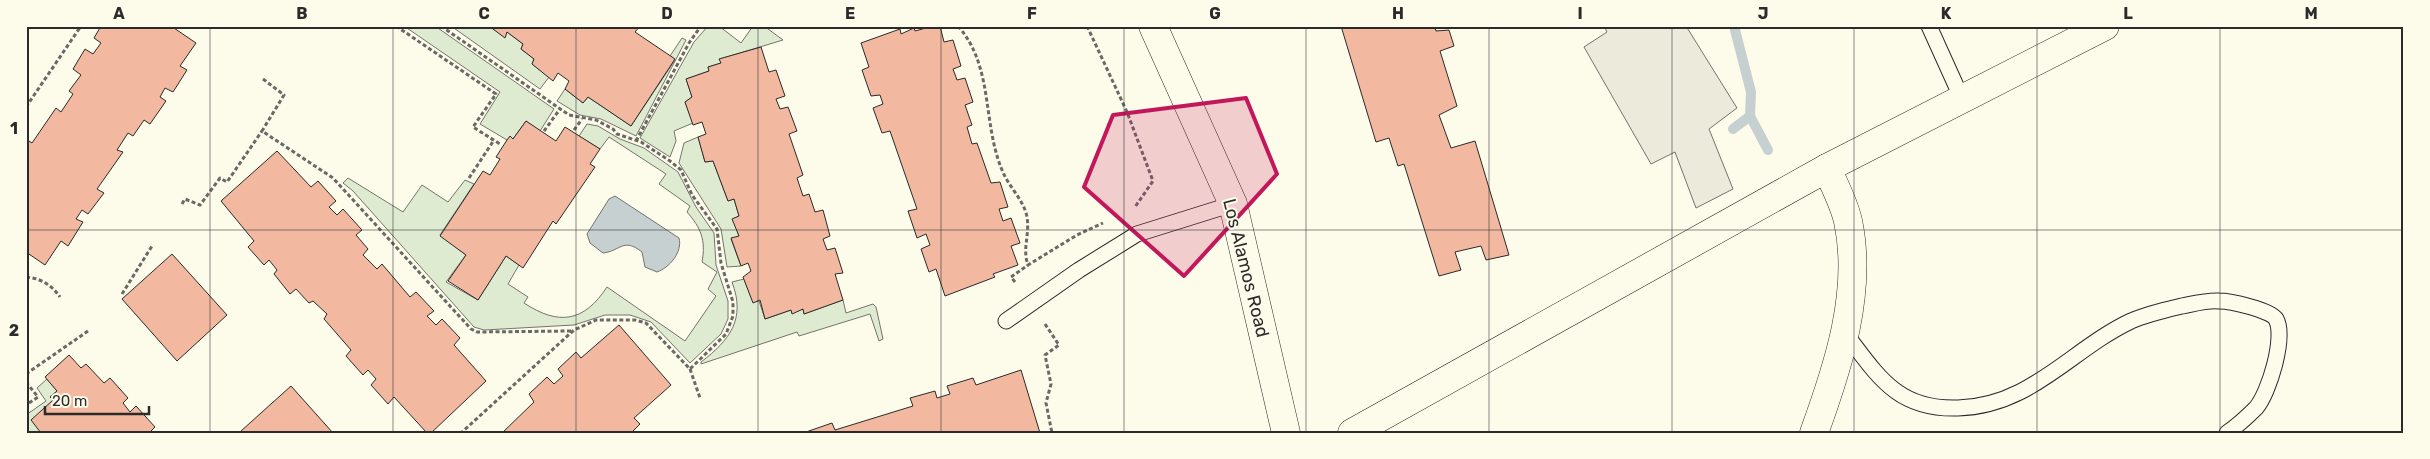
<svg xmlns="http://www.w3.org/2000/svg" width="2430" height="459" viewBox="0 0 2430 459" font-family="Rubik,sans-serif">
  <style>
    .green { fill: #deebd1; stroke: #74746e }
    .parking { fill: #eceadb; stroke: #74746e }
    .water { fill: #c7d0d0; stroke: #74746e }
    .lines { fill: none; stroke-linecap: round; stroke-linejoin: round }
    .stream { stroke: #c7d0d0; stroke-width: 10 }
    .building { fill: #f2b8a0; stroke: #2b2b2b }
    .lane-casing { stroke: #2b2b2b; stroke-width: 17 }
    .street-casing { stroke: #2b2b2b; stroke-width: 29 }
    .secondary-casing { stroke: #2b2b2b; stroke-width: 29 }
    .path { stroke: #6a6964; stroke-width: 3; stroke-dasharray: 4 2.5; stroke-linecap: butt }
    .lane { stroke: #fdfbea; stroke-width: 15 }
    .street { stroke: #fdfbea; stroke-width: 28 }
    .secondary { stroke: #fdfbea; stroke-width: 28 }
    .marked { fill: #c2185b; fill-opacity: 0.2; stroke: #c2185b; stroke-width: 4; stroke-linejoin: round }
    .grid { fill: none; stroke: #2b2b2b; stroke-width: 1; stroke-opacity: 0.55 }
    .labels { text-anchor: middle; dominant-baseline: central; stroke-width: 4; stroke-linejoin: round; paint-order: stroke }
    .street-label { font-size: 18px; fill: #2b2b2b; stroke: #fdfbea }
    .neatline { fill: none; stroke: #2b2b2b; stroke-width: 2 }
    .grid-label { font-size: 16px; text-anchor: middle; font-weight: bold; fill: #2b2b2b }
  </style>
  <rect width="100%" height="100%" fill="#fdfbea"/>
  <g class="green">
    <path d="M404,26h31l119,83 -14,22 -14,-10 -13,18 -6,1 -27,-16 20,-32z"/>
    <path d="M451,26h38l16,11 2,-5 16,12 -2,5 13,10 -2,5 17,13 -9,12z"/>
    <path d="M708,26h11l22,17 12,-17h11l19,14 -63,19 1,4 -13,4 1,4 -23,8 6,18 -7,5 8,21 -19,8 2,10 -6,16 -30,-19 54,-96z"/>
    <path d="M682,38l4,2 -50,96 -35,-17 -21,-4 -23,-14 8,-12 18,14 5,-6 43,29 44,-66 -5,-4z"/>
    <path d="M587,124l11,2 22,13 24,9 34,24 18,35 18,26 2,32 12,36v18l-7,15 -31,29 -39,-41 -21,-7h-25l-31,10 -90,5 -10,-3 -121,-136 -10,-8 5,-5 55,34 19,-27 26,17 17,-22 9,4 -34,51 26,20 -20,27 32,18 28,-44 13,9 -11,19 20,13 -4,6c35,23 60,19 83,-16l78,54 31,-45 -8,-7 9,-17 -15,-10c4,-22 -1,-34 -15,-50l3,-6 -31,-22 7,-10 -57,-37 -9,12 -21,-13z"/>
    <path d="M698,137l7,25 8,-1 15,40 6,-2 5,17 -6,3 6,17 -8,3 10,27 -14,1 -6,-38 -42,-66 5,-20z"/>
    <path d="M744,279l9,23 6,-1 6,18 26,-9 1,3 11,-4 1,5 39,-14 3,13 27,-9 3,3 7,32 -4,2 -9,-27 -71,22 -2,-4 -96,32v-2c29,-22 45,-43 31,-80z"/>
    <path d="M47,379l10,12 -7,6 3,3 -12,33h-15v-18l20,-14 -9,-13z"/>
  </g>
  <path class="parking" d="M1604,26h82l51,82 -28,21 24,60 -37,19 -21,-56 -24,12 -67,-117 23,-15z"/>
  <path class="water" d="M615,196l64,42c4,14 -10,30 -22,34l-12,-5 -3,-15c-19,-15 -21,-1 -39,1l-13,-10 -3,-9 22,-35z"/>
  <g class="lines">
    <g class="stream">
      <path d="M1750,116l18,34"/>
      <path d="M1733,129l17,-13 1,-24 -17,-66"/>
    </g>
  </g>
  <g class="building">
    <path d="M101,26h70l25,17 -16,23 7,4 -14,22 -8,-4 -5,9 6,4 -16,23 -6,-4 -11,16 -5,-3 -11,17 6,2 -26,37 7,4 -16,21 -6,-4 -6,9 7,3 -15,24 -7,-5 -16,24 -19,-13v-113l6,4 24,-35 5,4 12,-18 -4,-3 12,-16 -8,-6 12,-20 8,5 8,-11 -7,-5z"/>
    <path d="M489,26h151l-5,6 40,27 -44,67 -43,-29 -5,6 -18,-14 4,-8 -11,-8 -5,8 -21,-17 2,-5 -13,-10 2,-5 -16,-12 -2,6z"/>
    <path d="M933,26h7l4,16 9,-2 8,26 -8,3 4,11 8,-2 8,24 -8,3 7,20 -5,2 5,17 5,-1 14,40 9,-1 8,25 -9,2 4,12 8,-3 9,25 -9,3 7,19 -25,9 2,3 -50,19 -9,-27 -7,3 -8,-23 9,-4 -4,-11 -9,4 -9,-27 9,-2 -27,-78 -8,2 -9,-25 10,-4 -3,-9 -9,1 -9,-26 7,-3 -8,-24 39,-14 1,5 13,-6 1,3z"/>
    <path d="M1341,26h93l2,5 13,-1 5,16 -14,5 17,55 -18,9 12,33 24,-7 34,114 -23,5 -5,-14 -26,6 6,18 -22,6 -35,-112 -6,2 -9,-28 -13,4z"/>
    <path d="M761,47l8,25 7,-2 9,26 -9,3 4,10 8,-2 9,24 -8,3 14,41 -6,3 6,18 6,-2 6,18 8,-2 7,26 -7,3 4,11 8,-2 8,25 -8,1 8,26 -39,14 -1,-5 -11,5 -1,-4 -26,9 -5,-19 -7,3 -10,-26 8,-6 -3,-8 -7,3 -10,-28 8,-2 -7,-17 7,-3 -5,-17 -6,2 -15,-40 -8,1 -7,-25 8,-3 -4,-12 -9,3 -8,-23 7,-5 -6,-18 23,-8 -1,-4 13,-4 -2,-4z"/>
    <path d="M526,121l30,20 9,-14 35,22 -10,15 5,3 -39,57 -3,-3 -30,47 -17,-12 -28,44 -30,-19 18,-26 -26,-19 43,-65 7,4 10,-16 -4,-2 11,-17 3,-4 3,3z"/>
    <path d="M277,151l34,36 7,-6 18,20 -7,6 8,8 6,-6 19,21 -6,5 12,14 -5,6 14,14 5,-5 28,33 6,-5 18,19 -7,5 9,9 6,-6 18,19 -6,7 32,36 -55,52h-4l-33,-36 -6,7 -17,-19 5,-6 -8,-9 -5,5 -17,-19 5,-6 -27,-31 3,-5 -14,-13 -4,2 -13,-14 -6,5 -16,-20 3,-4 -8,-10 -5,5 -16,-18 6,-6 -33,-40z"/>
    <path d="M172,254l55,61 -50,46 -55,-62z"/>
    <path d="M619,325l52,60 -37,33 6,6 -9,9h-129l32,-31 -5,-8 18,-17 7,7 9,-8 -5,-7 18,-17 5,6z"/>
    <path d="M69,355l12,13 5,-4 18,19 6,-5 18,20 -5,5 7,9 6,-6 19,21 -6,6h-108l-10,-13 22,-20 -3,-3 7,-6 -12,-14z"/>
    <path d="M1021,370l19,63 -234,-1 26,-9 3,7 78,-24 -3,-8 25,-7 2,7 13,-4 -3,-8 26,-8 3,7z"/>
    <path d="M291,386l42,47h-91l-1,-2z"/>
  </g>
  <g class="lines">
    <defs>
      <g id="lane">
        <path d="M1929,26l33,73"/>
        <path d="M1006,321l73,-51 58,-36 96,-30"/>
        <path d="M1845,333c33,43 52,77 113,75 73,-2 112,-58 173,-87 16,-7 34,-11 51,-15 11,-2 25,-6 37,-5 11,0 52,9 57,18 10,18 -7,74 -20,89 -9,9 -19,18 -29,25"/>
      </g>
      <g id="street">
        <path d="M1352,433l475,-265 278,-142"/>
        <path d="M1814,433c24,-66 49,-141 34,-212 -4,-18 -14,-36 -21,-53"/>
      </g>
      <path id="secondary" d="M1153,26l80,178 53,229"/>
    </defs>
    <use href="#lane" class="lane-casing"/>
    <use href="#street" class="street-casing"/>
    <use href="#secondary" class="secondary-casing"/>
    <g class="path">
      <path d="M396,26l100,68 -23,33 27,17"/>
      <path d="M441,26l128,89 27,5 17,9 4,5 24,8 29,19 11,9 11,25 25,34 4,34 12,39v14l-7,18 -36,35 -44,-46 -11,-3h-39l-22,10 -113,103"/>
      <path d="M958,26c36,41 24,96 44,144 6,16 22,30 25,47 3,17 -5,32 1,48l49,-30 26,-12"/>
      <path d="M1087,26l40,86 26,69 -18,26"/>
      <path d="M263,79l21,16 -22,36 71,47 138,151 6,3 95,-1"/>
      <path d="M26,107l55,-81"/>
      <path d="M574,130l8,-11"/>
      <path d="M544,131l16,-22"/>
      <path d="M636,141l53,-98 12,-17"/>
      <path d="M469,178l25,-38"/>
      <path d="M182,204l3,-5 15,6 20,-27 7,4 35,-51"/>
      <path d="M26,277c14,1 26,8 34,20"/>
      <path d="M1015,282l-4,-5 17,-12"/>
      <path d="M122,294l30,-48"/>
      <path d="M1045,324l14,21 -14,10 6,29 -5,19 6,30"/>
      <path d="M690,369l10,29"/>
      <path d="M26,374l62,-43"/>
      <path d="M26,382l12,15 -12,8"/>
    </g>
    <use href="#lane" class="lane"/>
    <use href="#street" class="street"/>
    <use href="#secondary" class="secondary"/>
  </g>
  <path class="marked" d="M1246,98l31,76 -93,102 -100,-89 29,-72z"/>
  <path class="grid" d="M210,26v407M393,26v407M576,26v407M758,26v407M941,26v407M1124,26v407M1306,26v407M1489,26v407M1672,26v407M1854,26v407M2037,26v407M2220,26v407M26,230h2378"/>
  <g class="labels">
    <g class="street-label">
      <text transform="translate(1246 268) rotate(76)">Los Alamos Road</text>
    </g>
  </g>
  <rect width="2430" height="459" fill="none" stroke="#fdfbea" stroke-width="55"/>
  <path d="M45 406v8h104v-8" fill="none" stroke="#2b2b2b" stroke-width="2.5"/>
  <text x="52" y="406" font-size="15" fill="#2b2b2b" stroke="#fdfbea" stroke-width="4" paint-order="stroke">20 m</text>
  <rect x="28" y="28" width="2374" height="404" class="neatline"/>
  <g class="grid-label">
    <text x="119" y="19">A</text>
    <text x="302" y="19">B</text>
    <text x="484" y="19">C</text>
    <text x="667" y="19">D</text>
    <text x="850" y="19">E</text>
    <text x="1032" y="19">F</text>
    <text x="1215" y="19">G</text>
    <text x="1398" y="19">H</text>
    <text x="1580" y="19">I</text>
    <text x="1763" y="19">J</text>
    <text x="1946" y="19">K</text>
    <text x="2128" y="19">L</text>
    <text x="2311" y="19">M</text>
    <text x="14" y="134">1</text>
    <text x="14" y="336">2</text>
  </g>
</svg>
